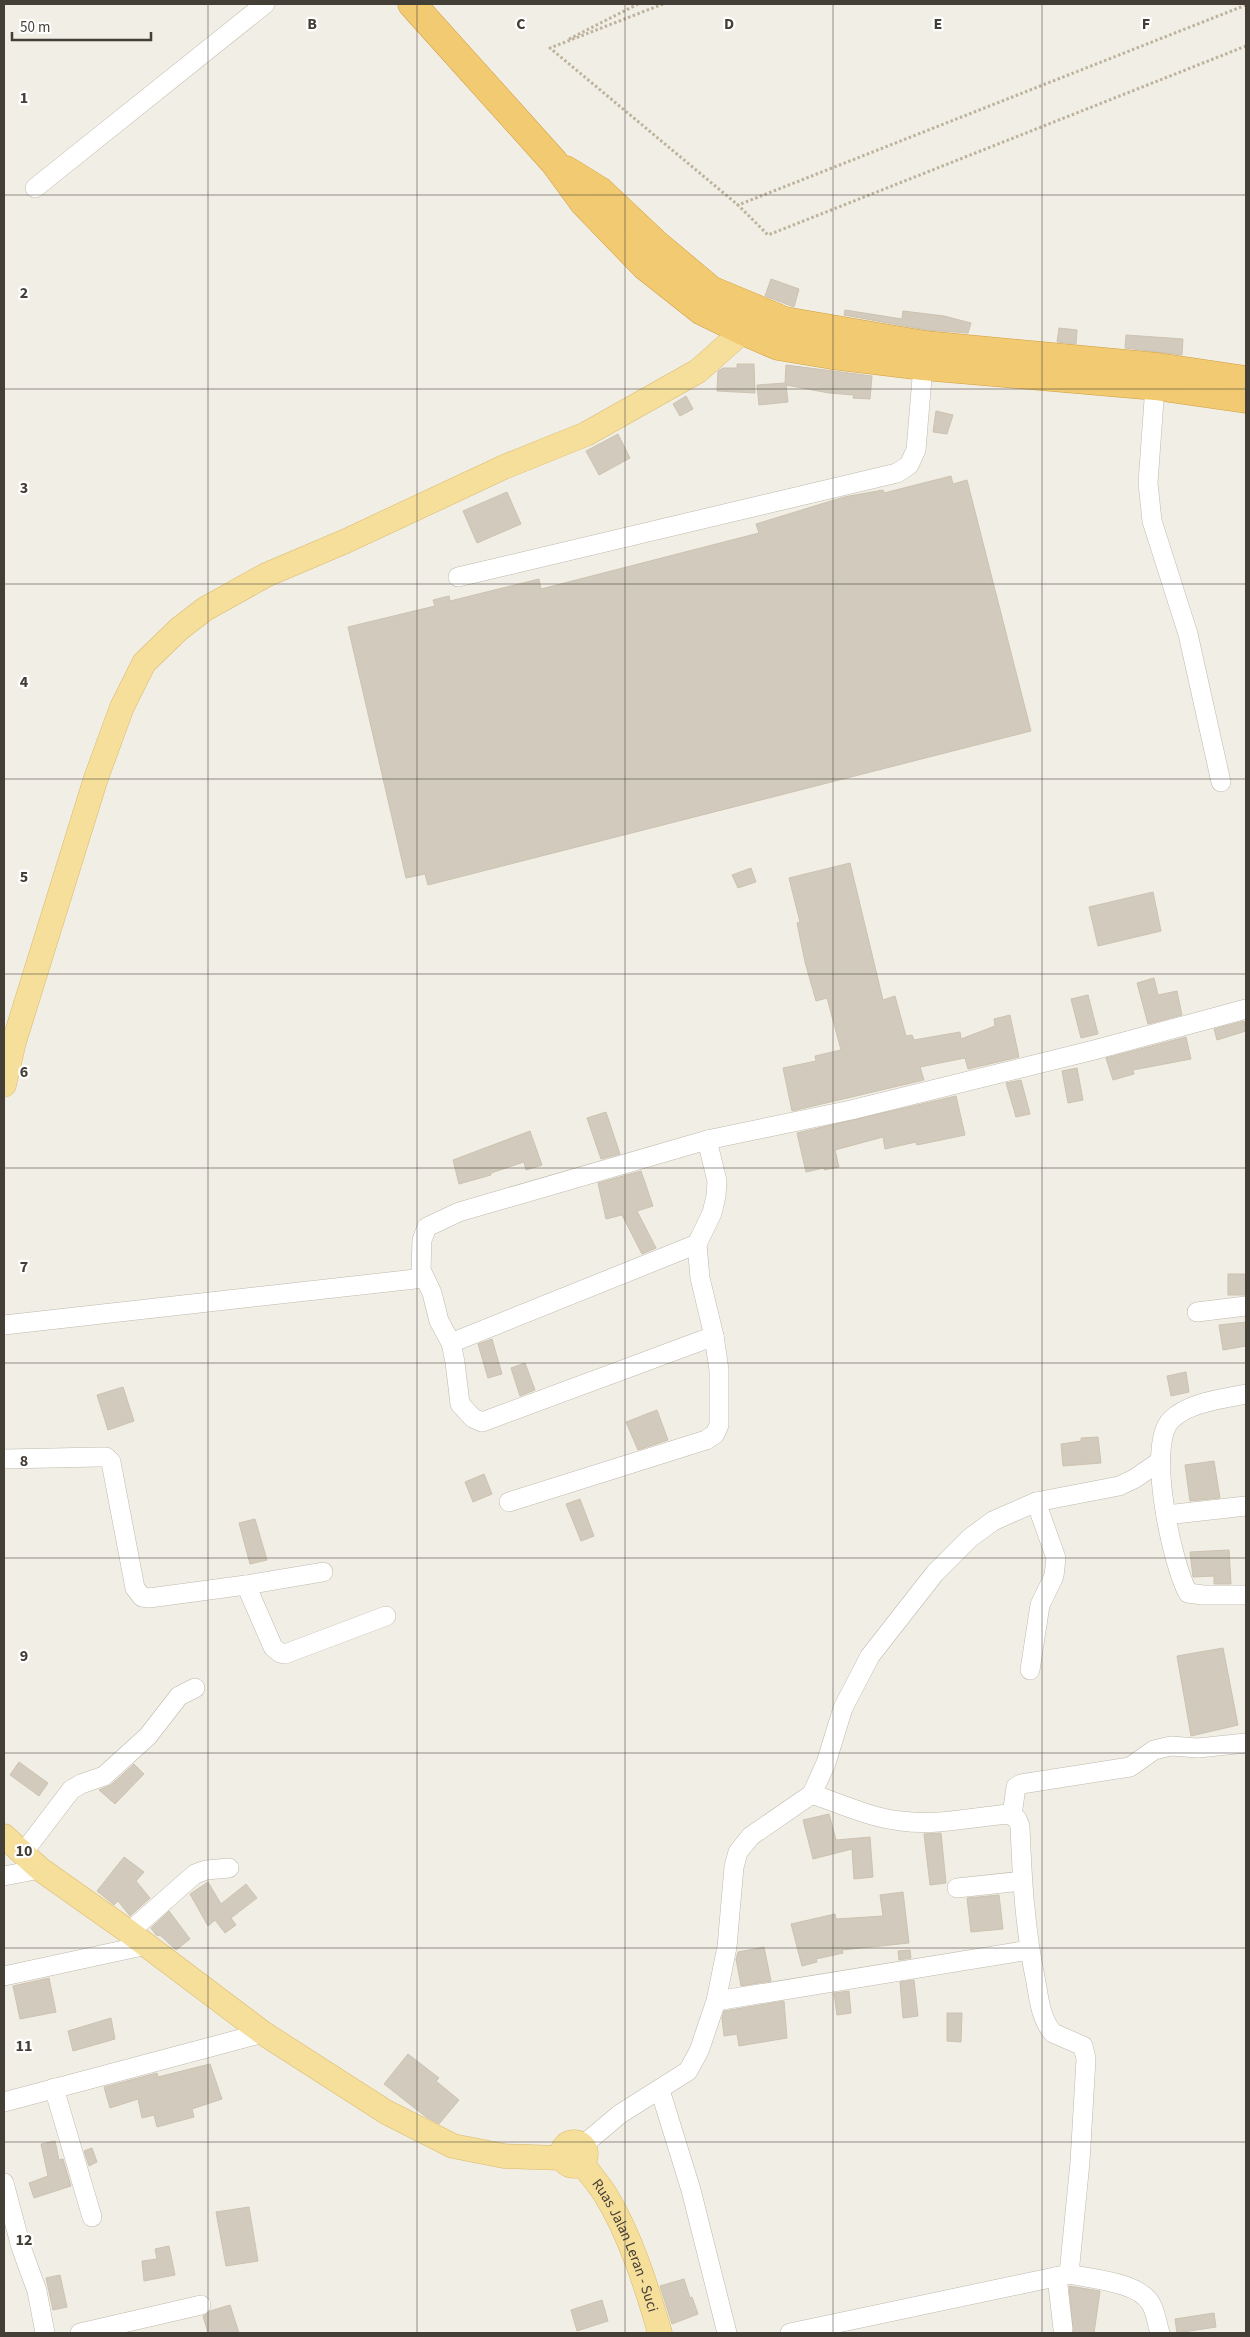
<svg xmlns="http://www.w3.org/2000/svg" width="1250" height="2337" viewBox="0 0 1250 2337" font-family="'Source Sans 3',sans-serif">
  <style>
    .building { fill: #d2cabc; stroke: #ccc2b0 }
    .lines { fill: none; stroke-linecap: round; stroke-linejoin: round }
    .minor-casing { stroke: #bfb9ac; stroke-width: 20 }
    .major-casing { stroke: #d9bb6c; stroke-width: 25 }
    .highway-casing { stroke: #d09f41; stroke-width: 29 }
    .path { stroke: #bdb29c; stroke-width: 3; stroke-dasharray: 2.5 2.5; stroke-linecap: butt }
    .minor { stroke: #fff; stroke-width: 19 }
    .major { stroke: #f6de9b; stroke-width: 24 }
    .highway { stroke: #f2ca71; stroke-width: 28 }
    .grid { fill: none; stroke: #443f36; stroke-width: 1; stroke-opacity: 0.55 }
    .labels { text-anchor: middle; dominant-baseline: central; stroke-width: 4.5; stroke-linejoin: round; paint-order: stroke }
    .street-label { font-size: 15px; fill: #443f36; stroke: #fff }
    .grid-label { font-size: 16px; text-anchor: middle; font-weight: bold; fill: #443f36; stroke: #fff; stroke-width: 4.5; stroke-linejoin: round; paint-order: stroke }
  </style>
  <rect width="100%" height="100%" fill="#f1eee6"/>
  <g class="building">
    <path d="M771,279l28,10 -5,18 -29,-11z"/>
    <path d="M845,310l57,9 1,-8 41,5 27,7 -3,10 -41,-3 -83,-15z"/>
    <path d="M1059,328l18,2 -1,14 -19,-2z"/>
    <path d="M1126,335l57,4 -1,16 -57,-7z"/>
    <path d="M737,364h17l1,29 -38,-2 1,-20 5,-3h14z"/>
    <path d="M786,365l86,11 -2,23 -17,-1 1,-3 -25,-2 -43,-8 2,17 -29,3 -2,-20 28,-2z"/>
    <path d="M686,396l7,13 -13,7 -7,-12z"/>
    <path d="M936,411l17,4 -6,19 -14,-2z"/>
    <path d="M618,434l12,24 -31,17 -13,-24z"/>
    <path d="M951,476l2,8 14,-4 64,251 -603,154 -3,-11 -19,4 -58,-251 87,-21 -2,-6 16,-4 1,5 89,-22 2,10 218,-56 -3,-9 88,-27 39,-7 1,3z"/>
    <path d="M507,492l14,32 -44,19 -14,-32z"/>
    <path d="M850,863l33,137 12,-4 11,40 6,-1 2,5 46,-8 1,7 34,-13 -1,-7 16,-4 9,42 -51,12 -3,-11 -45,9 4,13 -132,31 -9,-43 33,-7 -1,-5 26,-6 -14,-52 -11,3 -11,-39 -8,-39 3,-1 -11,-44z"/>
    <path d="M751,868l5,14 -18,6 -6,-13z"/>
    <path d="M1153,892l8,39 -63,15 -9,-39z"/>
    <path d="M1154,978l4,17 19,-4 5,24 -34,9 -11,-41z"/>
    <path d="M1088,995l10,39 -17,4 -10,-39z"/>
    <path d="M1244,1021l2,10 -29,9 -3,-11z"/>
    <path d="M1186,1037l5,22 -58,11 1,4 -21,6 -7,-22z"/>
    <path d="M1077,1068l6,32 -15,3 -6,-32z"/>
    <path d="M1021,1080l9,34 -14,3 -10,-34z"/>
    <path d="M956,1096l9,39 -48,10 -1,-3 -31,7 -2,-12 -48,13 4,17 -15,3v-2l-18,4 -9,-39z"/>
    <path d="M606,1112l14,42 -19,5 -14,-41z"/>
    <path d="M530,1131l12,34 -16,5 -2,-8 -33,11v2l-32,9 -6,-24z"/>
    <path d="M641,1171l12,35 -16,5 19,37 -14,6 -20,-39 -16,4 -8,-36z"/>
    <rect x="1228" y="1274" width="18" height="21"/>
    <path d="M1246,1322v24l-23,4 -4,-25z"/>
    <path d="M492,1339l10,35 -14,4 -10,-34z"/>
    <path d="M525,1363l10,27 -15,6 -9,-28z"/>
    <path d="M1186,1372l3,20 -18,4 -4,-20z"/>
    <path d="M123,1387l11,34 -26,9 -11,-35z"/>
    <path d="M657,1410l11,30 -30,10 -12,-28z"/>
    <path d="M1098,1437l3,26 -38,3 -2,-22 20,-3v-3z"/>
    <path d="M1214,1461l6,37 -30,3 -5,-36z"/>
    <path d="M484,1474l8,20 -19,8 -8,-20z"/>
    <path d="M580,1499l14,37 -13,5 -15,-37z"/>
    <path d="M255,1519l12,41 -17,4 -11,-41z"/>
    <path d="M1229,1550l2,34h-17v-8l-21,1 -3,-25z"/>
    <path d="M1223,1648l15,77 -47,11 -14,-80z"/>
    <path d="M19,1762l29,21 -9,13 -29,-21z"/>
    <path d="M134,1764l10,10 -29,30 -16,-14 12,-5z"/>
    <path d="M829,1814l7,26 34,-3 3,40 -19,2 -2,-30 -39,10 -10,-39z"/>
    <path d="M941,1833l5,50 -16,2 -6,-51z"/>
    <path d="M124,1857l20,15 -8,9 14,17 -20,18 -12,-15 -4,4 -17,-14z"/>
    <path d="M208,1882l13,22 25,-20 11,14 -26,20 5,7 -11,8 -10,-13 -7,6 -18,-32z"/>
    <path d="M903,1892l6,51 -67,7 1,3 -27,6 1,3 -15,4 -11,-42 44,-10 1,5 47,-3 -3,-21z"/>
    <path d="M999,1895l4,34 -32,3 -4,-34z"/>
    <path d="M169,1911l21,28 -14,11 -15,-14 -5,-1 -5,-7z"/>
    <path d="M764,1947l7,34 -30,5 -5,-27 2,-7z"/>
    <path d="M910,1950l1,8 -12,2 -1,-9z"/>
    <path d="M49,1978l7,34 -36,7 -7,-33z"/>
    <path d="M914,1980l4,36 -15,2 -3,-36z"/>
    <path d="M849,1991l2,22 -14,2 -3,-22z"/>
    <path d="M784,2001l3,37 -48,8 -2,-12 -13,2 -2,-18 2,-7z"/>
    <path d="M947,2013h15l-1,29 -14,-1z"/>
    <path d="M111,2018l4,21 -42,12 -5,-20z"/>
    <path d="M408,2054l31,24 -3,3 23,19 -20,24 -13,-7 -42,-33z"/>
    <path d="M210,2064l12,35 -30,10 2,8 -37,10 -3,-12 -12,3 -4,-19 -28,9 -6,-21 53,-14 1,4z"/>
    <path d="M55,2141l4,19 4,-1 8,27 -37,12 -5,-15 19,-7 -7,-32z"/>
    <path d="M92,2148l5,14 -8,4 -5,-15z"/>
    <path d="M249,2207l9,54 -32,5 -10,-54z"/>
    <path d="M169,2246l6,29 -31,6 -2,-20 15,-2 -2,-10z"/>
    <path d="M60,2275l7,32 -14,3 -7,-32z"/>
    <path d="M684,2279l6,19 2,-1 6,17 -26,10 -12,-38z"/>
    <path d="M1069,2286l31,5 -6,42h-21z"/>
    <path d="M602,2300l6,21 -31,10 -6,-21z"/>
    <path d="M230,2305l9,28h-31l-5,-17 7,-5z"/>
    <path d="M1214,2313l2,14 -39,6 -2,-14z"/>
  </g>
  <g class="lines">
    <defs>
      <g id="minor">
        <path d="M35,188l230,-184"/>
        <path d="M1155,386l-7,97 4,38 36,113 33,148"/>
        <path d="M458,577l439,-104 12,-8 7,-15 7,-84"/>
        <path d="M1197,1312l49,-6"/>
        <path d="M4,1325l420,-47"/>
        <path d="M714,1336l-232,86 -9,-4 -13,-14 -5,-42 -4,-19 -12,-22 -7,-28 -11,-23 1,-30 5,-13 32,-15 248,-72 144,-30 243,-60 152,-41"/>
        <path d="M451,1343l246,-99"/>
        <path d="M1246,1394c-23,5 -57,8 -75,26 -25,25 1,144 17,173l15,2h43"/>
        <path d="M4,1459l95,-2h7l5,5 24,126 7,9 7,1 97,-13 77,-13"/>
        <path d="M509,1502l197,-62 9,-6 4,-9v-55l-5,-34 -14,-58 -3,-34 15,-31 4,-17 1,-15 -10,-41"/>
        <path d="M1166,1515l80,-9"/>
        <path d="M246,1585l27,62 7,6 5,1 101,-38"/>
        <path d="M1030,1670l10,-65 14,-29 2,-18 -20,-56"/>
        <path d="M812,1794c29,10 59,24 89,27 35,5 73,-4 108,-7l8,5 3,7c2,53 5,104 16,156 3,18 5,37 17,51l30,13 3,13 -6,103 -11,112c23,5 70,8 82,30 5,8 6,20 9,29"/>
        <path d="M1012,1815l4,-28 5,-3 109,-17 24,-17 17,-4 27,2 48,-5"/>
        <path d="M23,1853l48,-63 10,-6 23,-8 44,-40 31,-40 16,-8"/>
        <path d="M4,1876l36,-7"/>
        <path d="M957,1888l65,-7"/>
        <path d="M129,1932l66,-58 11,-4 23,-2"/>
        <path d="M4,1976l143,-31"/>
        <path d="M716,2001l313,-51"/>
        <path d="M54,2088l38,129"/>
        <path d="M660,2090l31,100 36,143"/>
        <path d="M4,2102l259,-69"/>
        <path d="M582,2146l38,-32 68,-43 11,-20 17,-50 11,-54 7,-80 4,-15 13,-16 61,-42 14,-31 17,-55 27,-52 65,-83 35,-35 23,-17 43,-19 83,-16 15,-7 25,-17"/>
        <path d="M4,2183l17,64 16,44 8,42"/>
        <path d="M1057,2277l6,52"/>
        <path d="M80,2333l121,-28"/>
        <path d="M790,2333l279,-59"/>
      </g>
      <g id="major">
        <path d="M4,1085l10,-43 82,-264 26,-71 22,-44 35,-34 26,-20 61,-34 80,-34 158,-74 82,-33 112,-63 45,-40"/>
        <path d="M4,1836l36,33 89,63 134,101 123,79 67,34 51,10 58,2"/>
        <circle cx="574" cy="2154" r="12"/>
        <path id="s1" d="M582,2163c7,10 16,20 23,31 25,40 42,94 55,139"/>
      </g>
      <g id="highway">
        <path d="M412,4l142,158 30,41 61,63 57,45 41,20 35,15 54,9 91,11 232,20 91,13"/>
        <path d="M566,170l34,21 55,52 56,47 74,31 140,24 233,22 88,13"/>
      </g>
    </defs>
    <use href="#minor" class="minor-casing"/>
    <use href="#major" class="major-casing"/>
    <use href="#highway" class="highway-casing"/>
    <g class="path">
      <path d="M663,4l-113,44 188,157"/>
      <path d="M1246,5l-508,200 30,30 478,-189"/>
      <path d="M569,39l69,-35"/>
    </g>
    <use href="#minor" class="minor"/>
    <use href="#major" class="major"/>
    <use href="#highway" class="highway"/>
  </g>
  <path class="grid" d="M208,4v2329M417,4v2329M625,4v2329M833,4v2329M1042,4v2329M4,195h1242M4,389h1242M4,584h1242M4,779h1242M4,974h1242M4,1168h1242M4,1363h1242M4,1558h1242M4,1753h1242M4,1948h1242M4,2142h1242"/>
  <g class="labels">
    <g class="street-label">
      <text stroke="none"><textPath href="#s1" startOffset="94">Ruas Jalan Leran - Suci</textPath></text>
    </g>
  </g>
  <g class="grid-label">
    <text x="312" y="29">B</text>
    <text x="521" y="29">C</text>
    <text x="729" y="29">D</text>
    <text x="938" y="29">E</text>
    <text x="1146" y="29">F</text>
    <text x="24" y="103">1</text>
    <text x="24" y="298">2</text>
    <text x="24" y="493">3</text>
    <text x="24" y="687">4</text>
    <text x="24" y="882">5</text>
    <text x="24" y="1077">6</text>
    <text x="24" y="1272">7</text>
    <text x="24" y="1466">8</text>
    <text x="24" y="1661">9</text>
    <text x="24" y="1856">10</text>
    <text x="24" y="2051">11</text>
    <text x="24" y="2245">12</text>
  </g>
  <rect width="1250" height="2337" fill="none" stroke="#443f36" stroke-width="10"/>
  <path d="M12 32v8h139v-8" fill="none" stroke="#443f36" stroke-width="2.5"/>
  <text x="20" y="32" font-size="15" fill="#443f36" stroke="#ffffff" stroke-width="4" paint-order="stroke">50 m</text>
</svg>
